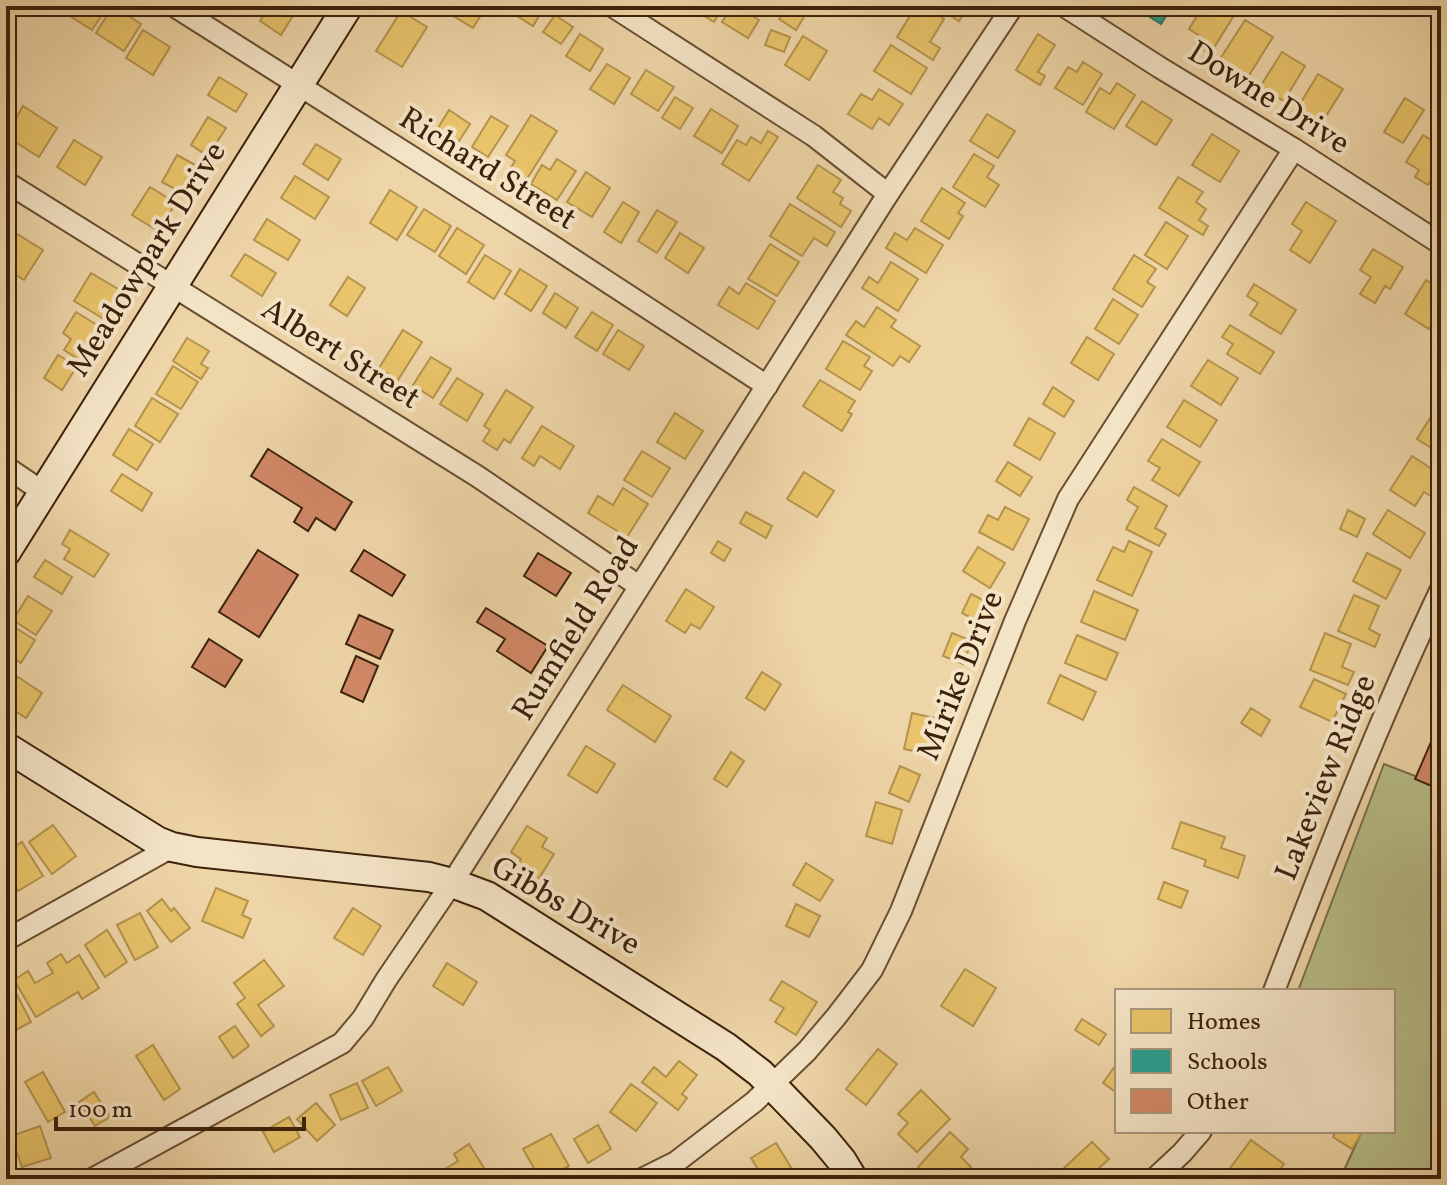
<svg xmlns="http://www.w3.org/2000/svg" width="1447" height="1185" viewBox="0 0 1447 1185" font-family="Vollkorn,serif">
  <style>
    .green { fill: #b7bd88; stroke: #7a6f4a; stroke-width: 2 }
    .homes { fill: #e9c46a; stroke: #b5934e; stroke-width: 2 }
    .schools { fill: #2a9d8f; stroke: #2f7867; stroke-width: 2 }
    .building { fill: #d18867; stroke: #3c210b; stroke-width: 2 }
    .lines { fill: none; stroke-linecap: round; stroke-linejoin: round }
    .street-casing { stroke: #684e32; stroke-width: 24 }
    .secondary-casing { stroke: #3c210b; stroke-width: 32 }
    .street { stroke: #f4e4c6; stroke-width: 20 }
    .secondary { stroke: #f4e4c6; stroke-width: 28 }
    .labels { text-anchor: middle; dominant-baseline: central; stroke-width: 8; stroke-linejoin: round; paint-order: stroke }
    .street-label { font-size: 32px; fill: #3c210b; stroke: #f4e4c6 }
  </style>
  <rect width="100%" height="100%" fill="#eed5a7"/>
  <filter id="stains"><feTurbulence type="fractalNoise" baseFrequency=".0025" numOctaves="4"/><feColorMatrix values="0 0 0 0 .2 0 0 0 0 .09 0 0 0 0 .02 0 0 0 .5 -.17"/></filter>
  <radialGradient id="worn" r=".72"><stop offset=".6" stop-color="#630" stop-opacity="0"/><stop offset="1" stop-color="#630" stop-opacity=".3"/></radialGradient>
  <path class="green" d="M1384,764l57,22v393h-101l22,-48h31v-140h-95z"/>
  <g class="homes">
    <path d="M69,6h39l-16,24 -27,-17z"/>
    <path d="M113,6l28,18 -17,27 -28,-18z"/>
    <path d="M269,6h30l-18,29 -21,-14z"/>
    <path d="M437,6h47l2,1 -13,21z"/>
    <path d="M508,6h37l-12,20 -27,-17z"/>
    <path d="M688,6h36l-10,16z"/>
    <path d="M732,6h4l23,14 -11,18 -26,-16z"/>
    <path d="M788,6h9l10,6 -11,18 -17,-11z"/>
    <path d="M916,6h7l21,13 -14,23 10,6 -7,12 -36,-23z"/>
    <path d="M935,6h33l-9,15z"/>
    <path d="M1203,6h13l17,11 -23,37 -15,-10 5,-8 -11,-7z"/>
    <path d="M401,11l26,16 -25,40 -26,-16z"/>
    <path d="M555,15l18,12 -12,17 -18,-12z"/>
    <path d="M1245,20l28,17 -25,40 -28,-18z"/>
    <path d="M143,30l27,17 -17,28 -27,-17z"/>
    <path d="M771,30l19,7 -6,15 -19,-7z"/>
    <path d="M580,34l23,15 -13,22 -24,-15z"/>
    <path d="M1038,34l17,11 -17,27 7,4 -5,9 -24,-15z"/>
    <path d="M803,36l24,15 -18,29 -24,-15z"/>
    <path d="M891,45l36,23 -16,26 -37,-23z"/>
    <path d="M1282,52l23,14 -21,35 -24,-14z"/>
    <path d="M1083,62l19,12 -19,31 -28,-17 13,-21 9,5z"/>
    <path d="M607,64l23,14 -16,26 -24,-15z"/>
    <path d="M646,70l28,17 -16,24 -27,-17z"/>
    <path d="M1318,74l25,15 -22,35 -24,-15z"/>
    <path d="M219,77l28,17 -11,18 -28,-17z"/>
    <path d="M1117,83l18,12 -21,34 -28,-17 14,-24 10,6z"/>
    <path d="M879,89l24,15 -14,21 -10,-7 -7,11 -24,-15 13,-20 11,6z"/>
    <path d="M675,97l18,11 -13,21 -18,-11z"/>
    <path d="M1405,98l19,12 -21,33 -19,-11z"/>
    <path d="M1142,101l30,19 -16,25 -30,-19z"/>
    <path d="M23,106l34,22 -18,29 -33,-21z"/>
    <path d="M711,109l27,17 -16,27 -28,-17z"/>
    <path d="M449,110l21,14 -11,17 -21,-13z"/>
    <path d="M987,114l28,17 -17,27 -28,-17z"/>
    <path d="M531,115l26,16 -30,48 -17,-10 5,-8 -9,-6z"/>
    <path d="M491,116l17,10 -20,31 -16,-10z"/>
    <path d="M208,117l18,11 -18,28 -17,-11z"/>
    <path d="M768,131l10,6 -29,44 -27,-17 15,-24 9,5 5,-8 10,6z"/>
    <path d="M1212,134l27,17 -19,31 -28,-17z"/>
    <path d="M1423,135l18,11v18l-13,21 -13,-8 4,-7 -13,-8z"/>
    <path d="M74,140l28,17 -17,28 -28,-18z"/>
    <path d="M316,144l25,15 -13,21 -25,-16z"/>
    <path d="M974,154l20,12 -7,11 12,8 -14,22 -32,-20z"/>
    <path d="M177,155l22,12 -15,27 -22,-12z"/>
    <path d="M557,159l19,12 -19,29 -26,-16 11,-19 8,5z"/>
    <path d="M818,165l23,15 -8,12 10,6 -3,6 11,7 -10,16 -44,-29z"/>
    <path d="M586,172l24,16 -18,29 -25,-15z"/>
    <path d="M295,176l34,21 -14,22 -34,-21z"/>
    <path d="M1178,177l25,15 -7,10 10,7 -7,11 9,6 -5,9 -44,-27z"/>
    <path d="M150,187l26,16 -18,28 -26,-16z"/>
    <path d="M942,188l23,15 -7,10 5,3 -14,23 -28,-18z"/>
    <path d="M390,190l27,17 -20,33 -27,-17z"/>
    <path d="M623,202l16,10 -18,31 -17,-11z"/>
    <path d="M1306,202l30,19 -26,42 -20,-13 12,-19 -10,-7z"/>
    <path d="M790,204l45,28 -8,14 -13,-8 -12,18 -32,-20z"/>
    <path d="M424,209l27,17 -16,26 -28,-17z"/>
    <path d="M657,210l20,12 -20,31 -19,-12z"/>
    <path d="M267,219l33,21 -12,20 -34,-20z"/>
    <path d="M1166,222l22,14 -21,33 -22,-14z"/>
    <path d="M457,228l27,17 -18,29 -27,-18z"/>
    <path d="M915,228l28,17 -17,28 -40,-25 9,-15 12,7z"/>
    <path d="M14,232l29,18 -19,30 -8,-5 -5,7 -5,-3v-34z"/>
    <path d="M680,233l24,15 -16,25 -23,-15z"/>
    <path d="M770,244l29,18 -22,34 -29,-17z"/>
    <path d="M1373,249l30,18 -13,22 -5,-3 -10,17 -15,-9 11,-17 -11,-7z"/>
    <path d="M245,254l31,19 -14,23 -31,-20z"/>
    <path d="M485,255l26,16 -17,28 -26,-17z"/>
    <path d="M1134,255l22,14 -9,13 8,5 -13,20 -29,-18z"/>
    <path d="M891,262l27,17 -20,32 -36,-23 7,-11 9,6z"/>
    <path d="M520,269l27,17 -16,25 -26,-17z"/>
    <path d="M91,273l34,20 -18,28 -33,-20z"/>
    <path d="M348,277l17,11 -18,28 -17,-11z"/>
    <path d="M1426,280l15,9v21l-12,19 -24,-15z"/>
    <path d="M746,283l29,18 -17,28 -40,-24 11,-18 10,7z"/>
    <path d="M1254,284l42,26 -15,24 -31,-19 8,-12 -11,-7z"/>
    <path d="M555,293l23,15 -12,20 -23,-15z"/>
    <path d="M1113,299l25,16 -19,29 -24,-15z"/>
    <path d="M877,307l19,13 -5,7 29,19 -11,16 -9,-6 -7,10 -47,-31 10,-14 8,6z"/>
    <path d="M76,312l26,16 -21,33 -17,-11 7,-11 -8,-6z"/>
    <path d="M592,312l21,13 -16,26 -22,-14z"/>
    <path d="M1230,325l44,27 -14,22 -33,-20 6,-10 -11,-7z"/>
    <path d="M403,330l19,12 -24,38 -19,-12z"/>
    <path d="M618,330l26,16 -15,24 -26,-16z"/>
    <path d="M1087,337l27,17 -16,26 -27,-17z"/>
    <path d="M187,338l22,13 -8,13 7,4 -7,11 -28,-18z"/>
    <path d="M843,341l27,16 -6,9 8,5 -12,19 -34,-21z"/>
    <path d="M58,355l19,11 -15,24 -18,-12z"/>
    <path d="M431,357l20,12 -18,29 -20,-13z"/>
    <path d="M1208,360l30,18 -17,27 -30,-19z"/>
    <path d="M173,366l25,16 -17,27 -25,-15z"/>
    <path d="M457,378l26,16 -16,27 -27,-17z"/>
    <path d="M820,380l35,21 -7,11 4,2 -10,17 -39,-25z"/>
    <path d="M1053,387l21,14 -10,16 -21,-13z"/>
    <path d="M506,390l27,17 -23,36 -6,-4 -7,11 -14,-9 7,-11 -6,-4z"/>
    <path d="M152,398l26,16 -18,28 -25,-16z"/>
    <path d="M1184,400l33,20 -17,27 -33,-20z"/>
    <path d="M1440,402l1,1v51l-24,-15z"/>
    <path d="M675,413l28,18 -18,28 -28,-17z"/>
    <path d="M1029,418l26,15 -15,27 -26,-15z"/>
    <path d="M542,426l32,20 -14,23 -20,-13 -6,10 -12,-8z"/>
    <path d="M129,429l24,15 -16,26 -24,-15z"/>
    <path d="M1162,439l38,23 -21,34 -27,-16 8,-12 -12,-7z"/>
    <path d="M642,451l28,17 -18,29 -28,-17z"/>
    <path d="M1412,456l29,19v12l-7,11 -10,-6 -9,14 -25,-16z"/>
    <path d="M1008,462l24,15 -12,19 -24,-15z"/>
    <path d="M804,472l30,19 -17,26 -30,-18z"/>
    <path d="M122,474l30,19 -10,18 -31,-20z"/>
    <path d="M1134,487l33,19 -12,22 11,6 -7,12 -33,-17 12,-22 -11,-7z"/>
    <path d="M623,488l25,16 -21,33 -39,-24 10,-17 15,9z"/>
    <path d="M1005,507l24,12 -16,31 -34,-18 9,-17 10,5z"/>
    <path d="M1348,510l17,9 -8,18 -17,-8z"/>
    <path d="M1388,510l37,23 -15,25 -37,-24z"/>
    <path d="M746,512l26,14 -6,12 -26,-15z"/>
    <path d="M70,530l39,24 -15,23 -30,-18 6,-10 -8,-5z"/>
    <path d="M718,541l13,8 -7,12 -13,-8z"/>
    <path d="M1129,541l23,11 -20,44 -35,-16 16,-33 11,5z"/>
    <path d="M978,547l27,16 -15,25 -27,-17z"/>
    <path d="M1367,553l34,17 -15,29 -33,-18z"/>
    <path d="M45,560l27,17 -10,17 -28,-17z"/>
    <path d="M686,589l28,18 -14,22 -9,-5 -6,9 -19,-12z"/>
    <path d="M1094,591l44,19 -13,30 -44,-18z"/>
    <path d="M971,594l20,10 -10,19 -19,-10z"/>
    <path d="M1354,595l25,11 -10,23 11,6 -5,12 -37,-16z"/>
    <path d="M28,596l24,15 -16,24 -23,-15z"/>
    <path d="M11,625l24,15 -14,23 -15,-10v-20z"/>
    <path d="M952,633l20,8 -9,23 -20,-8z"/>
    <path d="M1325,633l26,11 -9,23 12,5 -6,13 -38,-15z"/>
    <path d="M1077,635l41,18 -12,27 -41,-17z"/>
    <path d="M6,672l10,7 2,-2 24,16 -16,25 -20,-13z"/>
    <path d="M762,672l19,12 -16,26 -19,-12z"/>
    <path d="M1060,675l36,17 -13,28 -35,-17z"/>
    <path d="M1314,679l32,15 -14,28 -32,-15z"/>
    <path d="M623,685l48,31 -16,26 -48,-32z"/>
    <path d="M1251,708l19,12 -9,16 -20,-13z"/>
    <path d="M912,713l22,5 -7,36 -23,-5z"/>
    <path d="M586,746l29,18 -18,29 -29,-18z"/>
    <path d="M731,752l13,9 -17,26 -13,-8z"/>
    <path d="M900,766l20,9 -11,27 -20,-9z"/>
    <path d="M876,802l26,8 -10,34 -26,-8z"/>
    <path d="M1181,822l44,15 -4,11 24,8 -7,22 -34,-12 2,-6 -34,-12z"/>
    <path d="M53,825l23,31 -24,18 -23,-32z"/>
    <path d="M527,826l20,12 -5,9 12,7 -16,26 -21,-13 4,-8 -10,-7z"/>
    <path d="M22,842l21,34 -25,15 -12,-20v-19z"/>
    <path d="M806,863l27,17 -13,21 -27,-16z"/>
    <path d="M1164,882l24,9 -7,17 -23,-9z"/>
    <path d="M216,888l32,13 -6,14 9,4 -8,19 -41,-17z"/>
    <path d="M162,899l9,12 3,-3 16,20 -19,14 -24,-31z"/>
    <path d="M796,904l24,12 -11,21 -23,-11z"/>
    <path d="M353,908l28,18 -18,29 -29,-17z"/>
    <path d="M140,913l18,34 -23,13 -18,-35z"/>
    <path d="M107,930l20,32 -22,15 -20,-32z"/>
    <path d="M61,954l6,9 12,-8 20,33 -17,11 -4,-7 -42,25 -22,-37 14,-9 7,12 18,-10 -6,-10z"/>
    <path d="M264,960l20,26 -26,19 16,21 -13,10 -24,-32 8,-6 -11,-15z"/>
    <path d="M447,963l30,19 -14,23 -30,-19z"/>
    <path d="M965,969l31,19 -23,38 -32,-20z"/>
    <path d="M782,981l35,21 -21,33 -21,-13 9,-14 -14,-8z"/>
    <path d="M13,987l18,35 -25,13v-44z"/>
    <path d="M1082,1019l24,15 -7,11 -24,-15z"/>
    <path d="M235,1026l14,20 -16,12 -14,-21z"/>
    <path d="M153,1045l27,44 -16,11 -28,-44z"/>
    <path d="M878,1049l19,15 -31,41 -20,-16z"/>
    <path d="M679,1061l18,14 -15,19 5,4 -9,12 -36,-28 12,-15 12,10z"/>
    <path d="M1115,1066l2,1v26l-14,-10z"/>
    <path d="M388,1067l14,24 -26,15 -14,-25z"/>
    <path d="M43,1072l22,40 -17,10 -23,-40z"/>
    <path d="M357,1083l11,25 -27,12 -11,-25z"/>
    <path d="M631,1084l26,19 -21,28 -26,-19z"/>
    <path d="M921,1090l29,29 -33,33 -19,-18 10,-11 -10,-9z"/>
    <path d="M94,1092l16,25 -15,9 -16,-24z"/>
    <path d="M316,1103l19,22 -18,16 -20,-22z"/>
    <path d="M289,1117l11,20 -26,15 -11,-20z"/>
    <path d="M598,1125l13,24 -23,14 -14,-24z"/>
    <path d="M40,1126l11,32 -29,9 -11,-31z"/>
    <path d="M1336,1131h27l-11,18 -19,-12z"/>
    <path d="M950,1132l18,17 -7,8 10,10 -11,12h-14l-4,-4 -4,4h-7l-13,-12z"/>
    <path d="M551,1134l18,32 -24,13h-5l-17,-30z"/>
    <path d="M1251,1140l33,24 -11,15h-51z"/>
    <path d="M1092,1142l17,17 -22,20h-13l-10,-11z"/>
    <path d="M776,1143l21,34 -2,2h-31l-13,-21z"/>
    <path d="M469,1144l22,35h-40l-6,-10 13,-8 -4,-7z"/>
  </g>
  <path class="schools" d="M1133,6h39l-11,18z"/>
  <g class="building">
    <path d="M268,449l84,53 -17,28 -19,-12 -8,13 -14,-9 8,-14 -51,-32z"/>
    <path d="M258,550l40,25 -39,62 -40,-25z"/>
    <path d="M364,550l41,25 -13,21 -41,-25z"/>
    <path d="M538,553l33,20 -15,23 -32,-20z"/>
    <path d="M486,608l62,38 -17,27 -34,-22 8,-12 -28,-17z"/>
    <path d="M359,615l34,15 -13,29 -34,-15z"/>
    <path d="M209,639l33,21 -17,27 -33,-20z"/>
    <path d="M356,656l22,10 -15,36 -22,-10z"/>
    <path d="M1434,735l7,3v52l-26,-11z"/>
  </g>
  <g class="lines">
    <defs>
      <g id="street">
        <path d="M174,6l380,241 213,139"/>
        <path d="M612,6l202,130 74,58"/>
        <path d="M1064,6l95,61 135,82 147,95"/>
        <path d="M6,182l471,294 162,110"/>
        <path d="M6,467l37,25"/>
        <path d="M6,940l166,-93"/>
        <path d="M1274,991c52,-135 105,-271 167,-402"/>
        <path d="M92,1179l250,-136 21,-25 23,-38 66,-97 436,-689 125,-188"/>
        <path d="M642,1179l34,-17 78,-60 53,-51 29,-34 36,-47 29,-59 114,-290 53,-122 226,-350"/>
        <path d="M1154,1179l28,-26 19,-22"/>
      </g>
      <g id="secondary">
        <path d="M6,552l342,-546"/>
        <path d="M6,747l151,94 15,6 25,5 232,25 23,6 35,13 239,151 34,26 63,65 19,23 11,18"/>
      </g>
    </defs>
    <use href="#street" class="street-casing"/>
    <use href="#secondary" class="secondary-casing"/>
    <use href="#street" class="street"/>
    <use href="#secondary" class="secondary"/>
  </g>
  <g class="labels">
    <g class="street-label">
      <text transform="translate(1268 99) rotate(32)">Downe Drive</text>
      <text transform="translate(487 170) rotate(32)">Richard Street</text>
      <text transform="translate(148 260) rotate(-58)">Meadowpark Drive</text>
      <text transform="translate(340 355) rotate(32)">Albert Street</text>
      <text transform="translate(577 629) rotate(-58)">Rumfield Road</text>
      <text transform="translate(962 676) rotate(-68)">Mirike Drive</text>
      <text transform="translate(1327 778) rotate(-68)">Lakeview Ridge</text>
      <text transform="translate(565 907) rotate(30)">Gibbs Drive</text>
    </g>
  </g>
  <rect width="1447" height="1185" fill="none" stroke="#eed5a7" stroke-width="32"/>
  <rect x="8" y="8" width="1431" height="1169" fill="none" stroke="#3c210b" stroke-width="4"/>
  <rect x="16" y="16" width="1415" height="1153" fill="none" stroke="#3c210b" stroke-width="2"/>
  <rect x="1115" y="989" width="280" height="144" fill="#f4e4c6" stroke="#aa967b" stroke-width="2"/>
  <rect x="1131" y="1009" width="40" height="24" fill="#e9c46a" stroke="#aa967b" stroke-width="2"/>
  <text x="1187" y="1029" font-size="24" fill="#3c210b">Homes</text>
  <rect x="1131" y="1049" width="40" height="24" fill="#2a9d8f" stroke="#aa967b" stroke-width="2"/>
  <text x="1187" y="1069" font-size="24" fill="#3c210b">Schools</text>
  <rect x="1131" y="1089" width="40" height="24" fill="#d18867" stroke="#aa967b" stroke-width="2"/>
  <text x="1187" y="1109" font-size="24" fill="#3c210b">Other</text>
  <path d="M56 1117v12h248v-12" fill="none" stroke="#3c210b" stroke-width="4"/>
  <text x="68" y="1117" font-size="24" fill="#3c210b" stroke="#f4e4c6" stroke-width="6" paint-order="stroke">100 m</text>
  <rect width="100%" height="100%" filter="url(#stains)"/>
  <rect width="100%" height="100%" fill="url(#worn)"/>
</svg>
